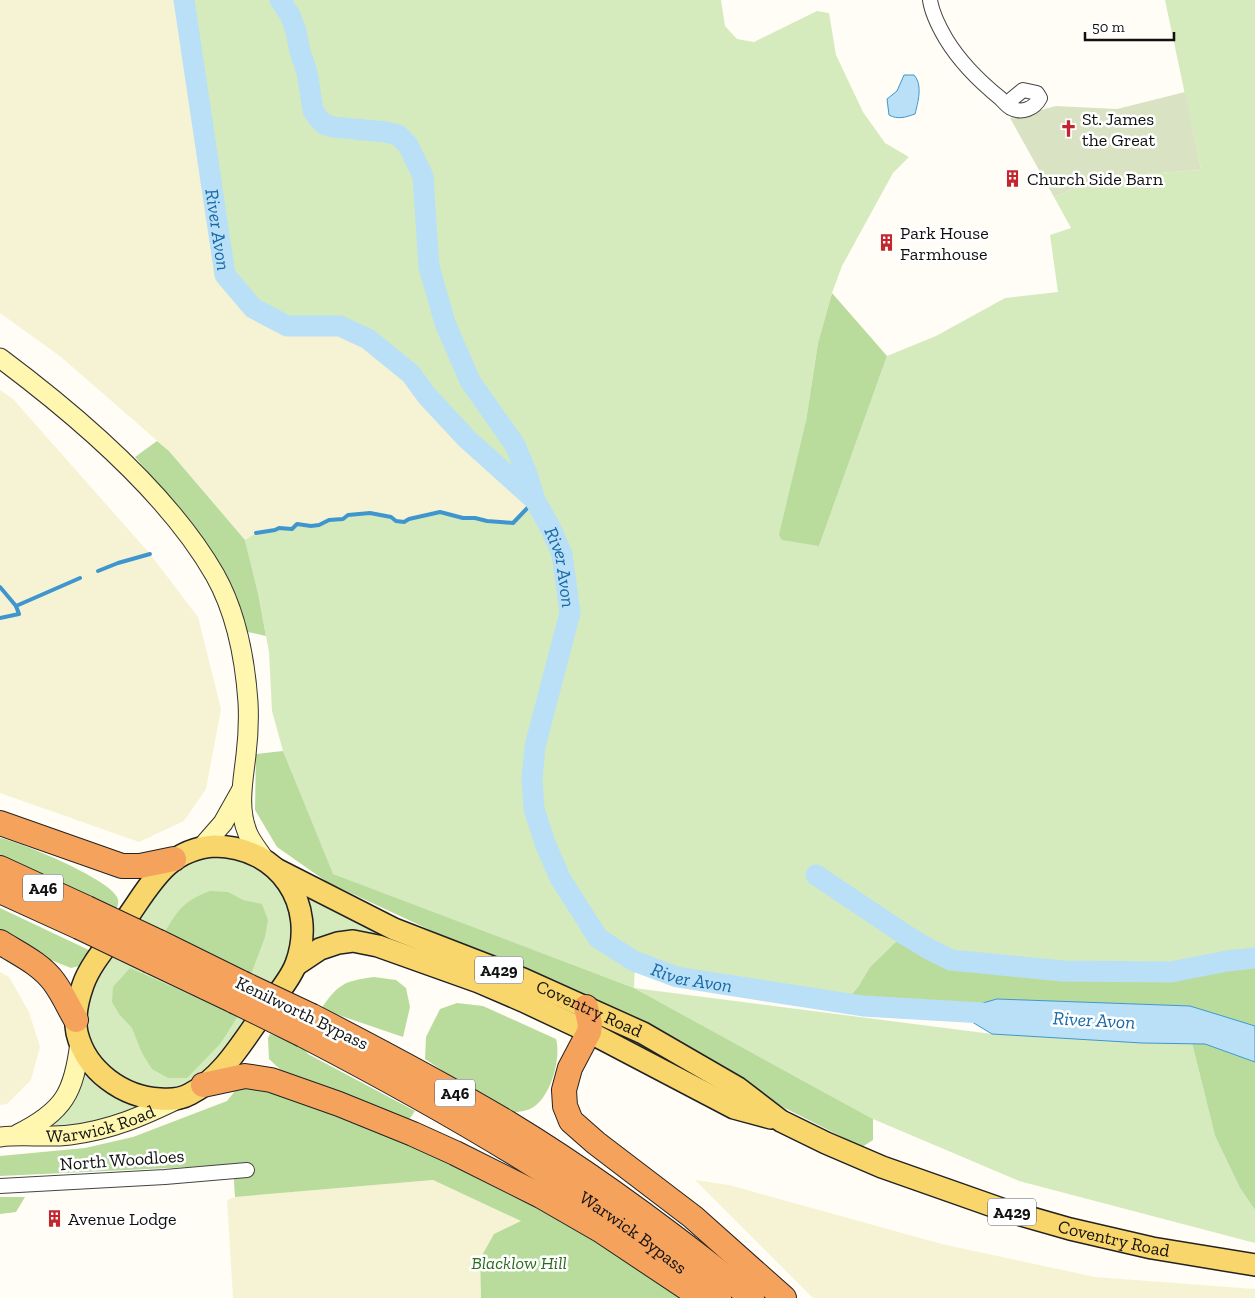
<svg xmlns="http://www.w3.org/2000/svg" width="1255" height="1298" viewBox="0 0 1255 1298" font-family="'Zilla Slab',serif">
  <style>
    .farmland { fill: #f6f3d4 }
    .green { fill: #d5ebbd }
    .forest { fill: #b9dc9c }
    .cemetery { fill: #d9e3c4 }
    .water { fill: #b9e0f7; stroke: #3f96cf }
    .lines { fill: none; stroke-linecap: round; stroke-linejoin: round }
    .stream { stroke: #3f96cf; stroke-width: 4 }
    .river { stroke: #b9e0f7; stroke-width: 21 }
    .street-casing { stroke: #444; stroke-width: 16 }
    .secondary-casing { stroke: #333; stroke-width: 21 }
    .primary-casing { stroke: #222; stroke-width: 24 }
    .highway-casing { stroke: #222; stroke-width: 26 }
    .street { stroke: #fff; stroke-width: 14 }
    .secondary { stroke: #fff6b0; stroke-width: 19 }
    .primary { stroke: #f9d66b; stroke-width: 21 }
    .highway { stroke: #f5a25d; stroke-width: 24 }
    .highway-bridge-casing { stroke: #222; stroke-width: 26; stroke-linecap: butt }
    .highway-bridge { stroke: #f5a25d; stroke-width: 24 }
    .labels { text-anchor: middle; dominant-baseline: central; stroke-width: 5; stroke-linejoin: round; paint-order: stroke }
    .shield { fill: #fff; stroke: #585858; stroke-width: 1 }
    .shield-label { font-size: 16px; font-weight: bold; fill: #111 }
    .poi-label { font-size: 18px; fill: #111; stroke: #fff; text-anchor: start }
    .street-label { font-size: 18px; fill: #111; stroke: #fff }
    .park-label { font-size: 18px; font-style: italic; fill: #2f6b1f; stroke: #fff }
    .water-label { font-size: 19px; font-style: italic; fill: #1768a6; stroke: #fff }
  </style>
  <rect width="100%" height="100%" fill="#fffdf5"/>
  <g class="farmland">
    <path d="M0,0h184l41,276 62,50h53l28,13 43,35 56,65 68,61 -16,18 -6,5h-11l-15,-2 -13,-3h-11l-23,-6 -31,7 -5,3 -8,-1 -5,-4 -11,-2 -23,-1 -9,1 -5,4 -14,1 -10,5 -8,1 -8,-2 -11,5 -13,-1 -4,2 -19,3 -11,7 -76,-89 -108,-94 -61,-44z"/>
    <path d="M0,390l13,9 137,155 48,63 23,92 -15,80 -22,32 -45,21 -139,-49z"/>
    <path d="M0,972l9,5 20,35 11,35 -9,33 -24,24 -7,1z"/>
    <path d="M433,1180l88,41 -41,38 1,39h-248l-6,-98 8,-3z"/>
    <path d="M695,1180l34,5 213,59 153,33 160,12v9h-442z"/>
  </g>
  <g class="green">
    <path d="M184,0h537l4,26 12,13 17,3 63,-31 12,2 7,42 27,57 22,31 24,14 -16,16 -51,93 -10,27 -14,50 -12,78 13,125 68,-190 49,-20 69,-38 53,-6 -8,-57 21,-7 -17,-31 33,-14 5,-5 109,-8 -36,-170h90v958l-28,3 -56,11 -108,-1 -112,-11 -24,-12 -23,-14 -34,33 -12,20 -14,16 -167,-26 -42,-16 -1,27 358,46 150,9h50l23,93 25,52 15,22v33l-236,-62 -146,-62 -239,-131 -302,-114 -49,-123 -11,-40 -3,-59 -11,-59 -13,-53 11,-7 19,-3 4,-2 13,1 5,-5 22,1 10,-5 14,-1 5,-4 22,-2 21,4 5,4 8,1 5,-3 31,-7 23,6h12l12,3 26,2 21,-23 -67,-61 -40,-43 -16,-22 -43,-35 -28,-13h-53l-34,-18 -28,-33z"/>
    <path d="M206,854l36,2 36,25 17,41 -9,44 -67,93 -21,18 -23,10 -14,2 -28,-5 -25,-15 -20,-29 -4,-22 1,-22 82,-124z"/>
    <path d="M315,896l88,46 -5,4 -90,3 -6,-52z"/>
    <path d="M609,1027l15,7 117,68 -138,-72 1,-2z"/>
    <path d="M83,1065l63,41 -45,13 -56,11z"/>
  </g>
  <g class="forest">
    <path d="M832,293l55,63 -68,190 -37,-6 -3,-5 27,-114 12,-78z"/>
    <path d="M157,441l12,10 76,89 13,53 8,43 -18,-4 -14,-40 -40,-67 -59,-68z"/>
    <path d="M283,751l50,123 301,114 239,131v21l-11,7 -404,-204 -131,-61 -50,-35 -22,-37 1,-56z"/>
    <path d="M0,838c21,4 109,41 117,59 3,5 0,11 -2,15l-115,-52z"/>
    <path d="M210,891l18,1 15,8 19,4 6,16 -3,17 -15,40 -87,-42c14,-24 20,-34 47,-44z"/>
    <path d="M0,908l93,44 -9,13 -13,3 -25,-10 -46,-25z"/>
    <path d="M904,934l23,14 24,12 112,11 108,1 56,-11 28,-3v68l-65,-20 -193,-7 -43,12 -91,-5 -19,-3 14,-16 12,-20z"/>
    <path d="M130,968l108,48 -18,28 -33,34h-19l-16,-9 -10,-16 -10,-25 -13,-14 -7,-12 1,-15z"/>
    <path d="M374,977l22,3 10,8 4,19 -7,30 -82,-28c17,-25 23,-28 53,-32z"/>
    <path d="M457,1003l26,3 73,33c4,14 -1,36 -7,48 -8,16 -16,25 -35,25 -15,0 -73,-43 -89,-53l1,-22 14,-28z"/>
    <path d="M270,1034l29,9 9,11 107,57 -9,13 -121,-50 -16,-15 -1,-21z"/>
    <path d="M1192,1043l13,1 50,18v148l-15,-22 -25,-52z"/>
    <path d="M239,1086l35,4 90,31 172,80 152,97h-207l-1,-39 14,-25 27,-13 -88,-41 -198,17 -2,-32 -233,11v-20l85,-8 48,-11 94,-36z"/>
    <path d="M0,1197h25l-9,15 -16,2z"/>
  </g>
  <path class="cemetery" d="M1185,92l16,78 -109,8 -5,5 -33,14 -44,-79 46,-12 61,3z"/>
  <g class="water">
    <path d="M904,75h10c9,10 4,27 1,39 -9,3 -17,6 -26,1l-2,-16 10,-8z"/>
    <path d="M997,999l193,7 65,20v36l-50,-18 -63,-1 -150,-9 -38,-23z"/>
  </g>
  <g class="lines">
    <g class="stream">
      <path d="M256,533l19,-3 4,-2 13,1 5,-5 14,2 8,-1 10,-5 14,-1 5,-4 22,-2 21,4 5,4 8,1 5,-3 31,-7 23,6h12l12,3 26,2 22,-23"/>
      <path d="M98,571l20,-8 32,-9"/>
      <path d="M0,587l16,19"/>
      <path d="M0,618l19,-4 -3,-8 64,-28"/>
    </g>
    <g class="river">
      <path id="s1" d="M184,0l41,275 28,33 34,18h53l28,13 43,35 16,22 40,43 68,61"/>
      <path id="s2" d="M280,0l10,15 6,16 4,21 7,20 6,38 5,8 6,6 9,3 53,5 12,3 10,10 15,31 6,91 16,56 25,58 45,64 12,29 8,26 16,29 11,25 8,59 -35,133 -3,33 2,30 11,34 15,35 38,60 36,23 43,16 186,29 120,7"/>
      <path d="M816,875l88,59 23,14 24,12 112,11 108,1 56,-11 28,-3"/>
    </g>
    <defs>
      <g id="street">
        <path d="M930,0c2,14 9,27 16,39 14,23 33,42 54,59 3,3 7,8 11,10 11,6 24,0 29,-10l-3,-5 -14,-3 -17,14"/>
        <path d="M0,1186l165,-9 82,-7"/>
      </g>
      <g id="secondary">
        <path d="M0,358c75,56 168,135 215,217 22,39 30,84 33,127 1,18 0,36 -2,53 -3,27 -9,53 2,79 4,9 11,17 16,25"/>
        <path d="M202,847l21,-24 18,-32"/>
        <path d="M18,1134c46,-23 56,-41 62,-92"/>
        <path id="s3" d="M0,1137c23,-3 46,1 70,-2 41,-5 73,-19 110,-37"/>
      </g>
      <g id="primary">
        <path d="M215,846c64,1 103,58 81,118 -6,16 -19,30 -29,44 -22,29 -43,69 -77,86 -9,5 -20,6 -30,5 -37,-2 -74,-28 -83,-66 -3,-15 1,-34 6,-48 7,-21 28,-44 41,-63 26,-36 42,-73 91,-76z"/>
        <path id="s4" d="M278,870l116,59 129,50 120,54 95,55 43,33 45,22 56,24 125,44 63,18 82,19 103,17"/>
        <path d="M296,965l24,-16 18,-6 15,-2 25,5 101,36 44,19 66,31 145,76 37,10"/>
      </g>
      <g id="highway">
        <path d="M0,823l122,43h18l34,-7"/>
        <path d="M0,868l87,40"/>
        <path d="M0,891l79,36"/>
        <path d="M0,942c19,12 41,22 54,40 9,12 15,26 22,38"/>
        <path d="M159,942l83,41"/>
        <path d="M150,961l84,40"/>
        <path d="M586,1007l4,17 -1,8 -19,36 -6,22 1,16 6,15 25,22 97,74 91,81"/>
        <path d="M312,1016c66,34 132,69 196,107 86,52 166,112 244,175"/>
        <path id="s5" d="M303,1035c110,57 219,118 320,189 33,23 65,49 96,74"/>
        <path d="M203,1085l42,-9 26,4 68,24 74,30 42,19 86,43 59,34 102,68"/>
      </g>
    </defs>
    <use href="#street" class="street-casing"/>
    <use href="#secondary" class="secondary-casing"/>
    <use href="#primary" class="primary-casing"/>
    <use href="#highway" class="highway-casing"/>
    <use href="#street" class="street"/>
    <use href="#secondary" class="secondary"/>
    <use href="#primary" class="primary"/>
    <use href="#highway" class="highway"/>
    <defs>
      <g id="highway-bridge">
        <path d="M87,908l72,34"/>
        <path d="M79,927l71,34"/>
        <path d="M242,983l70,33"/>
        <path d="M234,1001l69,34"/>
      </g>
    </defs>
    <use href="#highway-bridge" class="highway-bridge-casing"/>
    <use href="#highway-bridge" class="highway-bridge"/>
  </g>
  <defs>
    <symbol id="church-bare" viewBox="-9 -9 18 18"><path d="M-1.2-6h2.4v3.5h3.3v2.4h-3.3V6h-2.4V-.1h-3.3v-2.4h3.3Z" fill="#c4262e" stroke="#fff" stroke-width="2.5" paint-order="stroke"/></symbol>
    <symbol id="building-bare" viewBox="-9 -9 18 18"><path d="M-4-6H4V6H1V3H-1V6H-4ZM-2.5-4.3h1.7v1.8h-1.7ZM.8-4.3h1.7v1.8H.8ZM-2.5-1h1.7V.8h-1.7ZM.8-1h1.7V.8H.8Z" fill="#c4262e" stroke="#fff" stroke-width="2.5" paint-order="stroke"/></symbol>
  </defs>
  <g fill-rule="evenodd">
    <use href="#church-bare" x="1056" y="116" width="25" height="25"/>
    <use href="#building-bare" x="1000" y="166" width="25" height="25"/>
    <use href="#building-bare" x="874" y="230" width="25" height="25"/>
    <use href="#building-bare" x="42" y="1206" width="25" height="25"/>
  </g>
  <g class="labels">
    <g class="shield">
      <rect x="23" y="874.5" width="40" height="27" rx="4"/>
      <rect x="475" y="956.5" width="48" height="27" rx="4"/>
      <rect x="435" y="1079.5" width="40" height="27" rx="4"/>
      <rect x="988" y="1198.5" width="48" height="27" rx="4"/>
    </g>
    <g class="shield-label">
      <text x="43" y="888">A46</text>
      <text x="499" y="970">A429</text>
      <text x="455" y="1093">A46</text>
      <text x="1012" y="1212">A429</text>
    </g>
    <g class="poi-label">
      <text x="1082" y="119">St. James<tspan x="1082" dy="21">the Great</tspan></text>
      <text x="1027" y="179">Church Side Barn</text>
      <text x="900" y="233">Park House<tspan x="900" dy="21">Farmhouse</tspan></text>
      <text x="68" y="1219">Avenue Lodge</text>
    </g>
    <g class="street-label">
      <text stroke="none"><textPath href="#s4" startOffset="341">Coventry Road</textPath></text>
      <text transform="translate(302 1013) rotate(26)">Kenilworth Bypass</text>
      <text stroke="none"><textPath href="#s3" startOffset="102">Warwick Road</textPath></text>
      <text transform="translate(122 1160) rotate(-4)">North Woodloes</text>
      <text stroke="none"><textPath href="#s5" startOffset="385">Warwick Bypass</textPath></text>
      <text stroke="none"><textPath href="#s4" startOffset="918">Coventry Road</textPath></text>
    </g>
    <g class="park-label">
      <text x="519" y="1263">Blacklow Hill</text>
    </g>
    <g class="water-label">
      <text stroke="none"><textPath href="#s1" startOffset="232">River Avon</textPath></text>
      <text stroke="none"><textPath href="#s2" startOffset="680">River Avon</textPath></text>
      <text stroke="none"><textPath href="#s2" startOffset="1176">River Avon</textPath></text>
      <text transform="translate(1094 1020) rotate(3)">River Avon</text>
    </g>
  </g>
  <path d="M1085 32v8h89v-8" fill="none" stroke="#111111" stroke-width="2.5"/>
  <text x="1092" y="32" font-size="15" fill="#111111" stroke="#ffffff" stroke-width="4" paint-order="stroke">50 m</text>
</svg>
